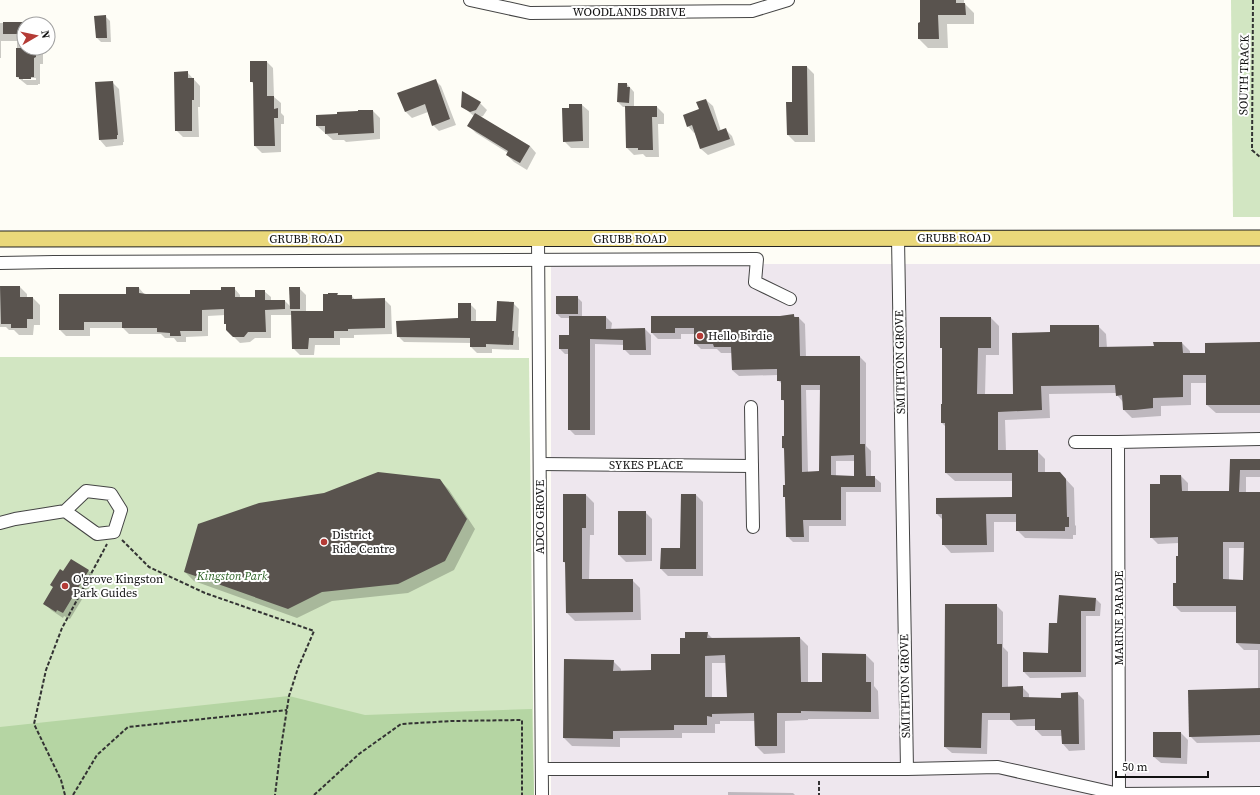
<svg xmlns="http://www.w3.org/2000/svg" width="1260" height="795" viewBox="0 0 1260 795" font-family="'Source Serif 4',serif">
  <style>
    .industrial { fill: #eee7ee }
    .green { fill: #d2e6c2 }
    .forest { fill: #b5d5a3 }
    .shadow { fill: #0003; fill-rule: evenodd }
    .building { fill: #59534e; fill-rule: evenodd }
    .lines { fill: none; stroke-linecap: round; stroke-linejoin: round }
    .minor-casing { stroke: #444; stroke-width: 14 }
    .major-casing { stroke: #222; stroke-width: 17 }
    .path { stroke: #333; stroke-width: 2; stroke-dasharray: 4 2; stroke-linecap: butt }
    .minor { stroke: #fff; stroke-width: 12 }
    .major { stroke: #ead87a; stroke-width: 15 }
    .poi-dot { fill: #b43b36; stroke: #fff; stroke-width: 1.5 }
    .labels { text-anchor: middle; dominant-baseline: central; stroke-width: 4; stroke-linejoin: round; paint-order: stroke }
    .street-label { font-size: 12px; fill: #111; stroke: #fff }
    .poi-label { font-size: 12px; fill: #111; stroke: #fff; text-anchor: start }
    .park-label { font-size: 12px; font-style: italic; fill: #2e6327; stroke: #fff }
  </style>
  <rect width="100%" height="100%" fill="#fefdf6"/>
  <rect class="industrial" x="551" y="264" width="709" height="531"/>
  <g class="green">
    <path d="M1231,0h29v217h-27z"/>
    <path d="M0,357l529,1 5,437h-534z"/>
  </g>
  <path class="forest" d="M289,696l76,19 167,-6 2,86h-534v-68z"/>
  <g class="shadow">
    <path d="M921,0h43v3l10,10v11h-27l1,24h-20l-9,-9 2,-16z"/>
    <path d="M105,16l5,5 1,21h-10l-4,-4 -2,-21z"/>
    <path d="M0,23h24v25h19v16h-3v20h-2v1h-11l-10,-8v-36h-16v17h-1zM23,78h13v2h-13z"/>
    <path d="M267,62l6,6 1,29 7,6v10l3,3v8h-3v28l-19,1 -7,-7 -1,-61 -3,-4z"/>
    <path d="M793,67h14l7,7 1,68h-20l-7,-7 -1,-32h6z"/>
    <path d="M187,72l13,14v21h-2l1,30h-16l-7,-7z"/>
    <path d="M435,80l6,6 15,39 -17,6 -6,-6 -5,-13 -16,6 -6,-6 -7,-18z"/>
    <path d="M112,82l7,7 5,53h-1v3l-17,2 -6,-7z"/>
    <path d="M627,84l7,8v15h23l7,7v10h-6l1,33h-13l-3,-3 -9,1 -7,-7 -1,-41h-3l-5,-5z"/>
    <path d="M463,92l17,11 7,7 -4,6 -3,1 50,29 6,7 -9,17 -13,-8 -7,-7 1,-2 -32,-20 -7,-7 6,-9 -13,-11z"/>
    <path d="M706,100l7,6 8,25 5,-1 6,6 3,9 -27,10 -7,-6 -5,-17 -2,1 -6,-7z"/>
    <path d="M582,105l7,6v37h-18l-7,-7 6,-32z"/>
    <path d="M373,111l7,7v21l-34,3 -2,-2h-11l-16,-14 21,-11z"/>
    <path d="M0,287h20l7,7v4h6l7,7v20h-6l-1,10h-14l-5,-5h-5l-3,-3h-6z"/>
    <path d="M139,288l6,7h46l43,-7 6,7v3h16l8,-7 7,6v4h14l6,6 8,-19 7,7v17h18l13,-18 3,2h12l3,4 29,-1 7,7 1,28 -38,1v3h-14v7h-25l-1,10h-14l-7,-7 -1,-33h-21v23h-16l-5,4 -10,1 -13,-13v-5l-2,-2v-8l-17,1v20l-22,1v5h-9l-3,-4h-9l-4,-4h-32l-6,-6h-33v8h-24l-6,-6z"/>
    <path d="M577,297l5,5v15h24l6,6 -1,7 34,-1 6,6v20h-21l-6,-6v-4l-29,-1v91h-20l-6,-6v-75h-4l-5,-5 10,-13v-18h-9l-4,-4z"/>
    <path d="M513,303l6,6 -1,27 1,2v12l-27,-1v4h-15l-6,-6v-4l-67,-1 -6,-6 61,-17 11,-15 6,6v12h21z"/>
    <path d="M794,315l2,3h3l6,6 1,33h54l6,6v83l5,5v26h3l7,6v9h-35v34h-37v16h-16l-6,-6 -1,-38 -2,-2 2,-10 -1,-36 -2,-2v-11h2v-35l-3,-3v-15l-4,-4v-5l-39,1 -7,-6v-17h-11l-4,-4h-16l-6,-6v-9h-14v5h-23l-6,-6v-16h128zM806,390h15l-1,82h-12zM836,461h19l1,16h-20z"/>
    <path d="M991,318l8,8v29h-13l-1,40h29l37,-63 47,-6 8,8 1,14 48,-1 27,-4 8,8v3h16l54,-11v70h-44l-9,-8v-22h-16v22l-30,1v10l-29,2 -8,-8 -1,-8 -6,-7 -1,-2 -67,1 1,24 -45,2 1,31h31l8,8v14h15l14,15 1,37 1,1v9h-3v4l-48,-1 -8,-8v-8h-23v30l-43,1 -8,-9v-24l-6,-6 76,-16v-17h-58l-9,-8v-46l-4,-4 1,-17v-57l-2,-2z"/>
    <path d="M1231,460h29v17h-14v16h14v249l-63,1 -7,-7 68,-47v-39h-14l-7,-7v-31h-56l-7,-7 3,-21 2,-41 -21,1 -7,-7 10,-52 20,-9 7,7v9h42zM1229,548h16l-1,33 -15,-1z"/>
    <path d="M440,480l9,10 26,39 -21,41 -46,23 -76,8 -35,17 -103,-37 -9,-9z"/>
    <path d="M564,495h22l8,8v32h-4l-1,45h43l8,8 1,32 -66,1 -8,-8 -1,-49 -2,-2z"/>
    <path d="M696,495l7,7v74h-35l-7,-7 20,-20z"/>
    <path d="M645,512l7,7v42l-26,1 -7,-7z"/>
    <path d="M89,571l6,7 -25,41 -6,-3 -1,2 -12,-8 -6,-7 19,-31z"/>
    <path d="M1096,599l5,5 -1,12h-14v61l-56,1 -6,-6 25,-18 9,-30z"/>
    <path d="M996,605l7,7v35l5,5v36l14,-1 7,7v4l33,1 15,-6 7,7 1,50 -16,1 -6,-7v-8h-21l-6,-6v-4h-19l-6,-6h-23l-1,34 -35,-1 -7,-6z"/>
    <path d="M707,633l6,6 87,-1 8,8v37h15l43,-28 8,8v23l4,5 1,28h-71v1l-23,1v32l-21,1 -8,-8 -1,-25h-35v3h-5v9h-33v5h-62v9l-48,-1 -8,-8 49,-77 8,8v3l31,-1 29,-16zM712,663h14l2,35h-16z"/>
    <path d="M1181,733l7,7 -1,24 -26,-1 -7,-6z"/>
    <path d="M728,792l65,1 2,2h-67z"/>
  </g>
  <g class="building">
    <path d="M920,0h36v3h9l1,12h-28l1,24h-21v-16l2,-1z"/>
    <path d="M106,15l1,23h-11l-2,-22z"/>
    <rect x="3" y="22" width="21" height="12"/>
    <path d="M16,48h20v9l-2,1v19h-3v2h-12v-2h-3z"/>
    <path d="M250,61h17v35h7v13l4,-1v10h-4l1,28h-21l-1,-64h-3z"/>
    <path d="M792,66h15l1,69h-21l-1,-33h6z"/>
    <path d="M188,71v7h6v22h-2v31h-17l-1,-59z"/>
    <path d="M436,79l14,40 -18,7 -7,-22 -20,8 -8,-19z"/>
    <path d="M113,81l5,54h-1v4l-18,1 -4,-58z"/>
    <path d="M618,83h9v4h3l-1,16 -12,-1z"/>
    <path d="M462,91l19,11 -5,8 -6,2 -9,-5z"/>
    <path d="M706,99l12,32 8,-3 4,11 -30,10 -8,-24 -5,2 -4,-12 16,-6 -3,-7z"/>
    <path d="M569,104h13l1,37 -20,1 -1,-34h7z"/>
    <path d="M625,106h32v11h-5l1,33h-15v-2h-12z"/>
    <path d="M358,110h15l1,23 -36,2v-2l-13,1v-8h-9v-11l21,-1v-2l21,-1z"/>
    <path d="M475,113l55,33 -10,17 -14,-8 2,-4 -41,-25z"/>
    <path d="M0,286h20v11h13v22h-6v9h-16v-4h-10z"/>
    <path d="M126,287h13v6l7,1h44v-4h31v-3h14v10h20v-7h10v10h20v9l-20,1 1,22h-18l-4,5h-11l-7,-7v-6h-2v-15l-22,1v21h-22l1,5h-11v-3l-13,-1v-4h-35v-6h-38v8h-25v-36h67z"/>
    <path d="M289,287h11v22h-10z"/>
    <path d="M328,293h10l-1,2h15v4l33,-1v30l-37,1v2h-14v7h-25l-1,11h-16l-1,-38h32v-17h5z"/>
    <rect x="556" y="296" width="22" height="18"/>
    <path d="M497,301l17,1 -2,29h2l-1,14 -27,-1v3h-16v-9l-73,-1 -1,-16 62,-3v-15h13v18h25z"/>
    <path d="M794,314v3h5l1,39h60v88h5l1,32h9v11h-34v33h-38l1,17h-18l-1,-40h-2v-12h2l-1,-37h-2v-12h2v-36h-3v-19h-4v-12l-45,1 -1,-23h-17l-1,-3h-19v-16h-19v5h-24v-17h129zM801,385h19l-1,86 -17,1zM854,455v21l-23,-1v-19z"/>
    <path d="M569,316h37v13l39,-1 1,22h-23v-10l-33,-1v91h-22v-81h-9v-14h10z"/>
    <path d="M940,317h51v31h-13l-1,46h36l-1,-61 38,-1v-7h49v22l55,-1 -1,-4h29l1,11h22v-10l55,-1v63h-54v-30h-23v22l-30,1v10l-18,2h-12l-1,-15 -6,1 -1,-11 -74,1 1,24 -44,2v38h40v22h22l6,7 1,38h2v10h-4v4h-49v-17h-30l1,31h-45v-31h-6v-16l76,-1v-24h-67v-50h-4v-19h1v-56h-2z"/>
    <path d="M1230,459h30v11h-20l-1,22h21v152l-24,-1v-37h-63v-23h3v-27h2v-19l-28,1v-54h10v-9h21l1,16h47zM1223,542h21l-1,38 -20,-1z"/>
    <path d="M378,472l62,7 27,40 -22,42 -47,23 -76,8 -34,17 -104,-37 14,-48 61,-21 65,-10z"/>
    <path d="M563,494h23v34h-4v51h51v33l-67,1 -1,-51h-2z"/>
    <path d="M681,494h15v75h-36l1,-21h19z"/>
    <rect x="618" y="511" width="28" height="44"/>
    <path d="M71,559l18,11 -26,43 -6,-3 -1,2 -13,-8 10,-17 -3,-2 10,-16 3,2z"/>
    <path d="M1059,595l37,3 -1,13h-14v61h-58v-20l25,1 1,-30h8z"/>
    <path d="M945,604h52v40h5v43l21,-1v11l38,1v-5l17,-1 1,52h-17l-1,-14h-26v-11l-25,1v-7h-28l-1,35 -37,-1z"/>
    <path d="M685,632h23l-1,6 93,-1 1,45h21v-29l44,1v28h5v30l-70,-1v2h-24v33h-22l-1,-33 -42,1v3l-5,-1v9h-33v5l-61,1v8l-50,-1 1,-79 50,1 -1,11 38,-1v-16h29v-16h5zM725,655l2,42h-22v-41z"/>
    <path d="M1260,688v47l-71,2 -1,-47z"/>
    <path d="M1153,732h28v26l-28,-1z"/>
  </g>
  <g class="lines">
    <defs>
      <g id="minor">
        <path d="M470,0l60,13 222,-2 36,-11"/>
        <path d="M898,238l9,531"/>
        <path d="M538,239l4,556"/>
        <path d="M0,263l54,-1 703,-3 -2,23 35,17"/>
        <path d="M751,407l2,120"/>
        <path d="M1075,442h43"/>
        <path d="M540,464l212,2"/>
        <path d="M0,523l15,-4 50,-8 21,-20 25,3 10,16 -7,22 -17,2 -32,-23"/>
        <path d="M542,769h365l91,-2 121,27 141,-1"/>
        <path d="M1119,794l-1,-352 142,-3"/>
      </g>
      <path id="major" d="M0,239l1260,-1"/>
    </defs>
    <use href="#minor" class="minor-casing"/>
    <use href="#major" class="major-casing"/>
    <g class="path">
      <path d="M1253,0l-1,150 8,7"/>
      <path d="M122,540l27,27 56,26 109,38 -16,37 -9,28 -9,58 -5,41"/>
      <path d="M819,781v14"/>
      <path d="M65,795l-4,-15 -27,-56 12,-54 16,-42 45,-84"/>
      <path d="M73,795l24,-40 31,-28 159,-17"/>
      <path d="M314,795l45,-41 42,-30 51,-3 70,-1v75"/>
    </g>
    <use href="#minor" class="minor"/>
    <use href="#major" class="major"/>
  </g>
  <g class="poi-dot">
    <circle cx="700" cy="336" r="4"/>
    <circle cx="324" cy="542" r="4"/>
    <circle cx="65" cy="586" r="4"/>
  </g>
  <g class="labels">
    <g class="street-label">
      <text x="629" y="12">WOODLANDS DRIVE</text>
      <text transform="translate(1244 75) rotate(-89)">SOUTH TRACK</text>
      <text x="954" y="238">GRUBB ROAD</text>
      <text x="306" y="239">GRUBB ROAD</text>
      <text x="630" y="239">GRUBB ROAD</text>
      <text transform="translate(900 362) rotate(-91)">SMITHTON GROVE</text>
      <text x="646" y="465">SYKES PLACE</text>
      <text transform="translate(540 517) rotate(-90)">ADCO GROVE</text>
      <text transform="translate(1119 618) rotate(-90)">MARINE PARADE</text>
      <text transform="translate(905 686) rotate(-91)">SMITHTON GROVE</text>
    </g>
    <g class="poi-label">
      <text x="708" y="336">Hello Birdie</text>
      <text x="332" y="535">District<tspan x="332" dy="14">Ride Centre</tspan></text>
      <text x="73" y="579">O'grove Kingston<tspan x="73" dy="14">Park Guides</tspan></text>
    </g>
    <g class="park-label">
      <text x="232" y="576">Kingston Park</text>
    </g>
  </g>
  <g transform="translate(36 36) rotate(81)"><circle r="19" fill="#ffffff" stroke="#a0a0a0"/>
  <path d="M0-3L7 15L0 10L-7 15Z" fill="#b43b36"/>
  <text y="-6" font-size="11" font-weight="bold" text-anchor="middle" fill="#111111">N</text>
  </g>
  <path d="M1116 771v6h92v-6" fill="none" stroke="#111111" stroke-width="2"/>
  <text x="1122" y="771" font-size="12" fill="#111111" stroke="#ffffff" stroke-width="3" paint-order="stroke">50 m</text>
</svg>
